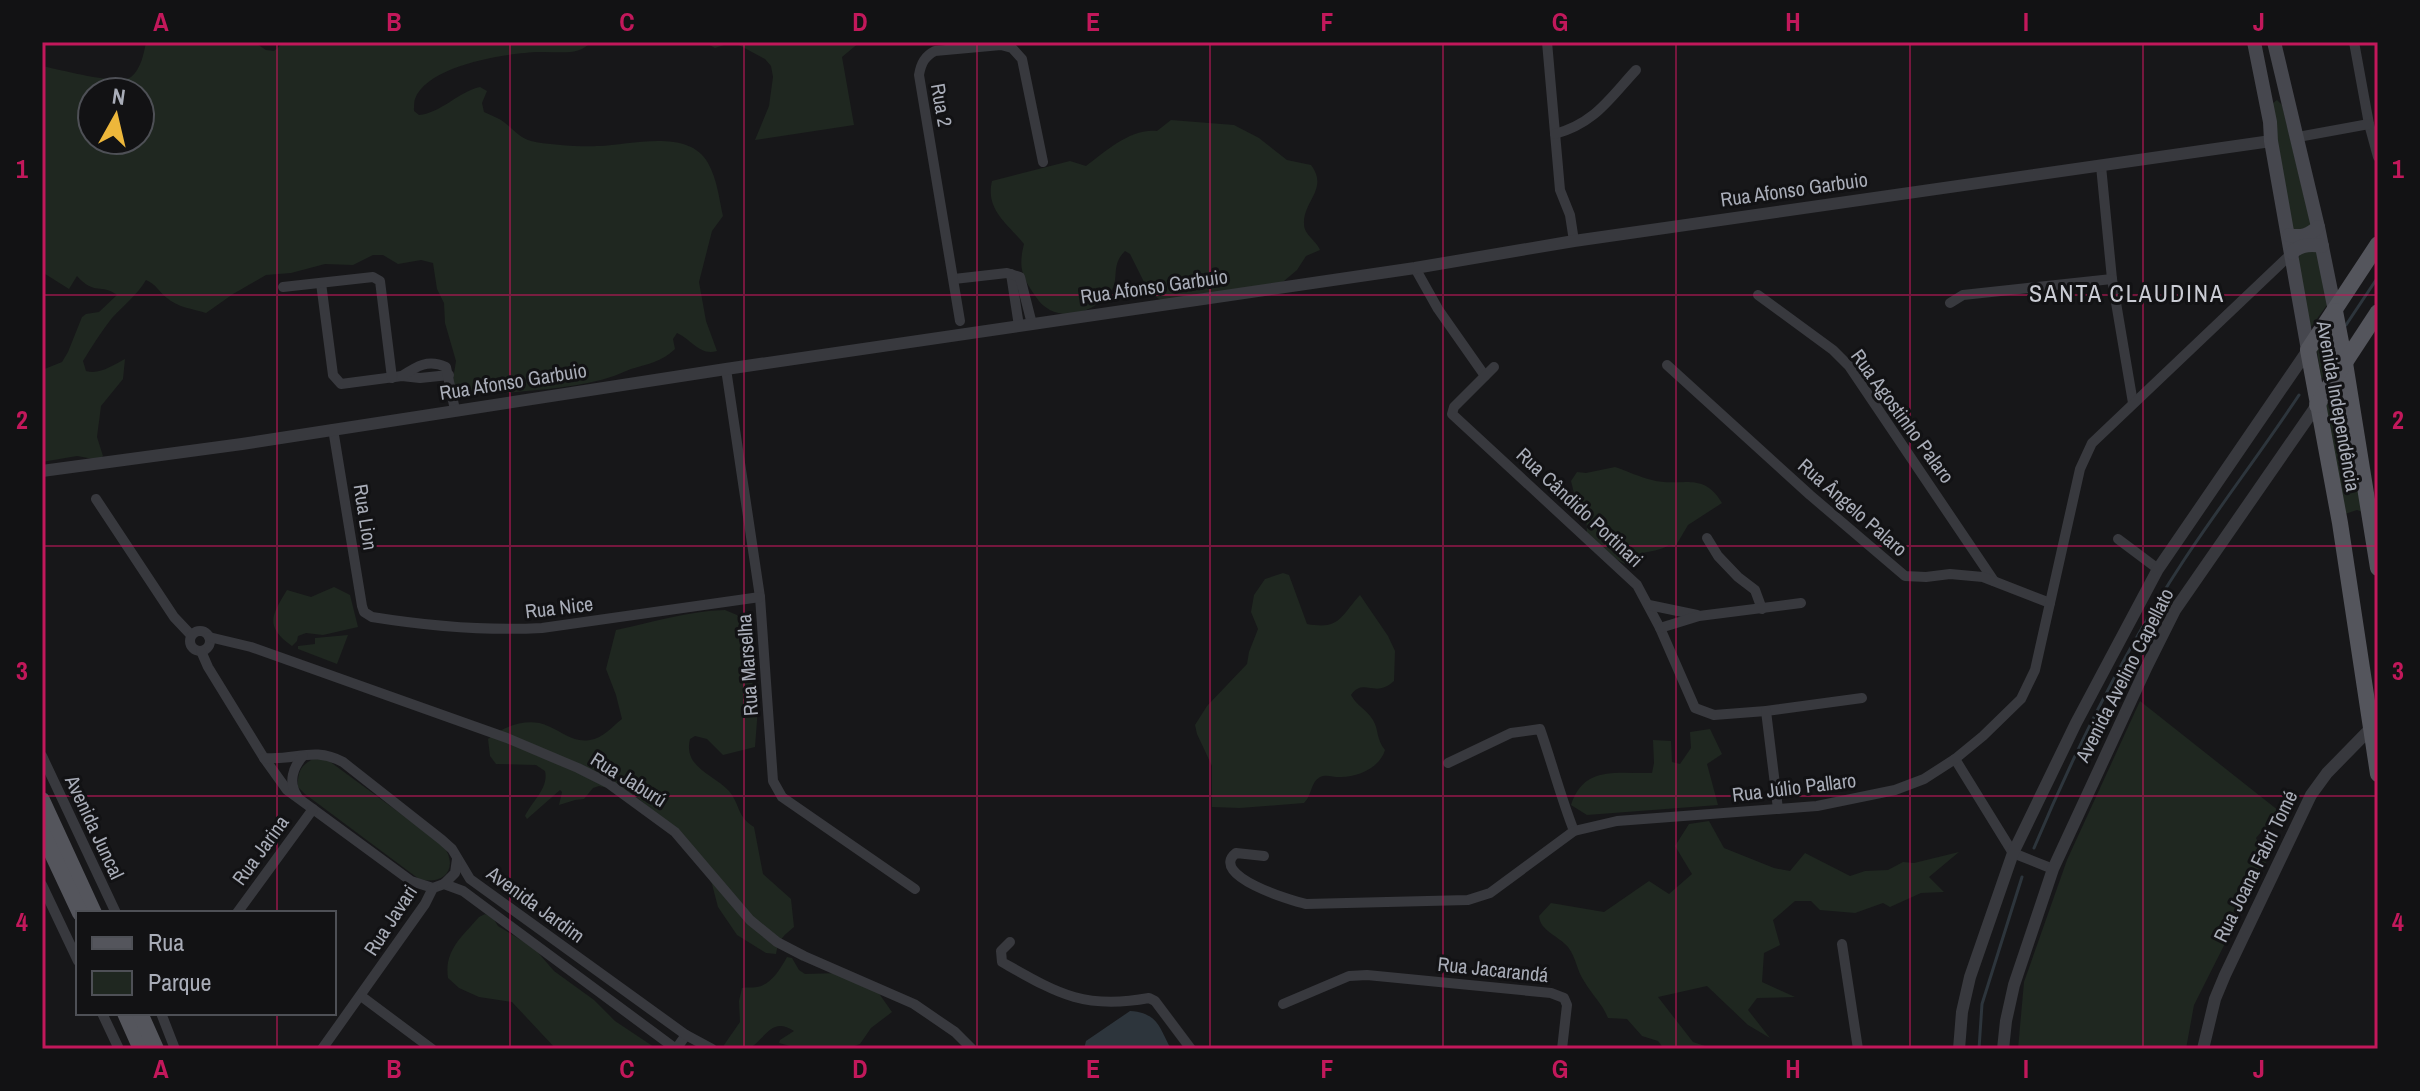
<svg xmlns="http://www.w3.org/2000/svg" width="2420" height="1091" viewBox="0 0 2420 1091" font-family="'Archivo Narrow',sans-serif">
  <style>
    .green { fill: #1f2720; fill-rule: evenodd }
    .water { fill: #2d353c }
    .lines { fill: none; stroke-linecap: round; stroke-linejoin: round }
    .stream { stroke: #2d353c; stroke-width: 3 }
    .minor { stroke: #38393e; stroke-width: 10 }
    .tertiary { stroke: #38393e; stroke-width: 12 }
    .secondary { stroke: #46474e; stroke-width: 14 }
    .primary { stroke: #54555c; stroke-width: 16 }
    .grid { fill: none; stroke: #c2185b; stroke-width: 2; stroke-opacity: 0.55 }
    .labels { text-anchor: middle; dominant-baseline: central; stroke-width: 6; stroke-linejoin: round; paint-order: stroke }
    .street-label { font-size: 20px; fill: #a9adb8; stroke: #121214 }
    .quarter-label { font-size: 24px; letter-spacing: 2px; fill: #caccd4; stroke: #121214 }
    .neatline { fill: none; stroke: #c2185b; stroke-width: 3 }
    .grid-label { font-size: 26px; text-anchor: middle; font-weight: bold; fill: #c2185b }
  </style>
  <rect width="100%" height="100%" fill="#171719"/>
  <g class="green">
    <path d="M146,42h108l12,8 8,1 10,-9h307c-13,15 -34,9 -52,10 -32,1 -112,13 -124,47 -1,2 -1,10 -1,12l5,4c22,-2 39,-23 61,-28l7,4 -5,12 2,9c6,3 12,5 17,8 11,7 17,18 30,21 16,4 51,6 68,5 31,-1 90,-18 109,17 9,16 11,35 15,53l-11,15 -13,51 7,39 11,30c-17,5 -25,-11 -40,-18l-4,6 2,10c-14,13 -27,15 -44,20 -6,2 -11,5 -17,7 -33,11 -75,14 -110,17 -20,1 -29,-6 -48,4l-5,-5 5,-31 -11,-38 -1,-20 -7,-14 -4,-26 -12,-3 -23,4 -15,-9h-10l-20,10 -28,-1 -34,9 -25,2 -33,19 -27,19c-13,-4 -29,-6 -39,-15 -8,-6 -11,-14 -21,-18 -9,15 -22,25 -34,38 -11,14 -20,28 -29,43l3,10c14,4 27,-6 39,-12l-2,20 -22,27 -4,31 6,19 -4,4 -22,-4 -35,6v-92l20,-8 6,-10 14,-35 4,-3 13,-2 18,-17c-16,-12 -22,1 -40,-19l-8,13 -27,-17v-206c16,3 77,20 89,11 10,-8 13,-24 15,-35zM92,92h48v48h-48z"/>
    <path d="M704,42h156l-18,15 12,68 -99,15 14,-34 4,-29 -2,-11 -6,-7 -28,-15h-10l-12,4z"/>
    <path d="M2277,100l5,5 30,124 -20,1 -20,-126z"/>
    <path d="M1171,120l63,5 25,13 28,22 24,5c18,24 -8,36 -7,59 0,11 13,17 16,26l-14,6 -9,14 -13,11 -15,6 -107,14 -13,-9 -19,-38 -5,-3c-15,15 -5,28 -14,40 -18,24 -57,34 -75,6 -14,-20 -18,-29 -12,-53 -16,-20 -39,-34 -32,-63l78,-20 16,5c20,-15 45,-38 71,-35z"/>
    <path d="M2319,250l8,55 -16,22 -2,-2 -11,-66 3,-6z"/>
    <path d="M2332,329c4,19 8,35 -10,49h-1l-4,-28z"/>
    <path d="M2339,386l2,1 24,126 -8,-3 -15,5 -17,-109z"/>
    <path d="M1615,467c12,4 24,10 37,13 28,8 51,-10 70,23l-34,22 -13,22 -6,-2c-16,10 -27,2 -44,19l-17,-9 -21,-21 -1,-24 -12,-17 -3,-12 6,-9 9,1z"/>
    <path d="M1283,573l6,2 18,49c33,6 33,-7 53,-29l28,41 7,15 -1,30c-19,18 -30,-4 -43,14 5,10 16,15 22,25 6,10 3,19 12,30 -5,18 -29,28 -46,27 -6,0 -13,-3 -19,0 -10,6 -8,19 -16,26l-64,5 -28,-1v-41l-15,-32 -2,-9 12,-19 40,-42 2,-12 9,-23 -7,-17 3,-17 11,-16z"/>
    <path d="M334,587l16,8 8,32 -35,8 -17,-2 -8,3 -1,5 -5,5c-28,-20 -20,-31 -5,-56l24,7z"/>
    <path d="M725,610l12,5 10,17 3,37 8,39 -3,39 -32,8 -16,-16 -12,-3 -5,3c-7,28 23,35 39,52 11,13 8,26 25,36l9,47 28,25 3,28c-10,8 -16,13 -18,27l-10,-1 -29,-18 -19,-28 -6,-23 -6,-10 -39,-51 -28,-24 -14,-7 -26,-6 -6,2 -9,11 -9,1 -16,5 3,-13 -2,-2 -33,29 -2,-3c7,-15 24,-28 20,-45l-9,-6 -40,-1 -6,-8 -2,-17c16,-13 40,-22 60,-13 15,6 25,17 42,14 12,-1 23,-14 32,-21l-6,-24 -10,-26 10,-39c37,-8 72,-19 109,-20z"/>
    <path d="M348,635l-11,29 -39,-15v-3l17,-2v-6z"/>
    <path d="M2140,701l139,110 -23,27 11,22 -73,145 -8,44h-168l6,-67 43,-122z"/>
    <path d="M1710,729l12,25 -15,10 11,41 -131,10 -16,-10c13,-40 46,-31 81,-32l2,-10 -1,-23 18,1 1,21 8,2 11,-16 -1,-16z"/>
    <path d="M316,758l13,3 113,83c18,23 3,42 -23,35l-114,-85 -7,-7c-1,-15 3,-23 18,-29z"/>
    <path d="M1709,821l15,27 50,20 16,3 15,-18 45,23 15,-5 23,-1 15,-8 11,1 45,-11 -30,25 15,15 -23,1 -31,14 -7,-4 -28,10 -35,-3 -9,-9h-16l-22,19 7,25 -16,8 -2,29 33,15 -38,1 -9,12 22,28 -22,-13 -41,-39 -49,11 35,45 21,7h-50l-6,-8 -16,-5 -15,-17 -19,-1c-6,-15 -16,-23 -24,-37 -7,-10 -8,-24 -16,-34 -9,-11 -28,-16 -29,-31l12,-13 53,9 45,-31 20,13 23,-20 -17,-28 14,-22z"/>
    <path d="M485,914l8,4 5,8 36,22 20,23 40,29 21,21 42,28h-101l-44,-47 -33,-5 -20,-9 -11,-10c-4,-28 14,-41 31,-61z"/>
    <path d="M787,957l5,1 7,12 6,4 35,-1 33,12 19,27 -21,16 -11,16 -14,5h-45l-22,-6 1,-3 14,-9c-24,-16 -29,11 -47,18 -5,2 -16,0 -21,0l-2,-4 16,-23 -1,-21 3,-13c5,-1 10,0 15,-1 14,-2 24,-19 30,-30z"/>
  </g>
  <path class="water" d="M1130,1011c28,2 29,16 41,38h-87l2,-8z"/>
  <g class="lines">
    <g class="stream">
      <path d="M2346,325l32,-48"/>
      <path d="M2034,848c42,-100 90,-197 150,-288 37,-56 78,-109 115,-165"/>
      <path d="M1979,1049l3,-45 40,-127"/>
    </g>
    <g class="minor">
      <path d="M1547,42l13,148 10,25 4,26"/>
      <path d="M2354,42l15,82 9,33"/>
      <path d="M1555,134c40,-11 54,-35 81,-64"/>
      <path d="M2298,137l71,-13"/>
      <path d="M2101,166l11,113 21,124"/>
      <path d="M1415,268l23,41 47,67"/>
      <path d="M1011,274l8,52"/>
      <path d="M954,279l53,-6 13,4 12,47"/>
      <path d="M321,283l12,92 8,9 61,-8 18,2 29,-3"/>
      <path d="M283,287l90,-10 7,4 12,97"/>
      <path d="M1758,295l75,55 16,16 145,215"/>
      <path d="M1950,303l13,-8 149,-16"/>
      <path d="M960,321l-41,-246c2,-12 6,-19 16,-24l66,-6 11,3 10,11 21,103"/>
      <path d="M1667,365l143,130 95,81 21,1 24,-3 33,3 67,26"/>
      <path d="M1494,367l-40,40 -2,7 185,171 23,43 35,80 19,7 52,-4 96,-13"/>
      <path d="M726,369l34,228 13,184 9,16 133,92"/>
      <path d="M402,376c15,-10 26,-17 44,-9l9,43"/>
      <path d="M333,429l29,177 2,6 8,5c56,9 113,14 170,11l218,-31"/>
      <path d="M96,499l78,118 17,18"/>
      <path d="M1707,538l11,18 20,21 17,13 7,19"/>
      <path d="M2118,539l40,30"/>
      <path d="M1649,605l48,10"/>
      <path d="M1660,628l39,-12 102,-13"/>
      <circle cx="200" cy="641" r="10"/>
      <path d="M209,637l42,10 256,91 71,30 30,15 67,49 75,88 27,22 27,14 110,48 41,28 17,17"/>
      <path d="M201,651l7,16 56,91 23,32 124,91 22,7 11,-4 19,7 213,158 10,-14"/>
      <path d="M1766,711l12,98"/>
      <path d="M42,756l74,157"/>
      <path d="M264,758c32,3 49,-12 79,4l99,78 10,9 18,30 216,156 26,14"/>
      <path d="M1955,759l58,94 40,16"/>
      <path d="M1448,763l63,-30 29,-4c12,34 21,69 34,102"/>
      <path d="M297,796c-9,-14 -4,-29 6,-40"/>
      <path d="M1264,856l-28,-3c-28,22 55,48 70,51l162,-4 22,-7 84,-62 43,-10 200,-15 78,-16 29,-11 31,-20 28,-23 38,-37 14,-29 45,-201 12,-26 200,-190"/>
      <path d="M444,884l11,-11 2,-14"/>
      <path d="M42,885l36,76"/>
      <path d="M237,913l76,-104"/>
      <path d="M1010,942l-9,9 1,11c55,31 81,48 147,36l6,3 36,48"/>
      <path d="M1842,944l16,105"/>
      <path d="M361,996l71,53"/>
      <path d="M1283,1004l66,-28 18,-1 184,18 13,5 3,7 -5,44"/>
      <path d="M102,1013l17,36"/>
      <path d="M161,1013l14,36"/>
      <path d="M322,1049l103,-145 8,-16"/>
    </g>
    <g class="tertiary">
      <path d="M42,471l200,-27 484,-75 689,-101 159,-27 697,-100"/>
      <path d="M1959,1049l3,-37 8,-35 43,-124 63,-130 82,-154 150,-219"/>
      <path d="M2003,1049l3,-28 8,-36 39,-116 94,-203 28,-56 142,-205"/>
      <path d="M2203,1049l12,-50 10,-24 86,-180 16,-22 48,-49"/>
    </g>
    <g class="secondary">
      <path d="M2254,42l16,80 1,19 37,209"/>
      <path d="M2274,42l44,185 17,84"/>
      <path d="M2289,235c12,3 20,0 29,-8"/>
      <path d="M2292,253c8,-9 19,-9 30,-7"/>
    </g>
    <g class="primary">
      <path d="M2378,244l-70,106 32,173 38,251"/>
      <path d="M2335,311l10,52 33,205"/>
      <path d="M2317,405l61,-93"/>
      <path d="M42,800l52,113"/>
      <path d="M42,832l38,81"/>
      <path d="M125,1013l16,36"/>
      <path d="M140,1013l16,36"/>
    </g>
  </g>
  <path class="grid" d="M277,42v871M510,42v1007M744,42v1007M977,42v1007M1210,42v1007M1443,42v1007M1676,42v1007M1910,42v1007M2143,42v1007M42,295h2336M42,546h2336M42,796h2336M277,1013v36"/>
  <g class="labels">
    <g class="street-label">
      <text transform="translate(942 105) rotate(80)">Rua 2</text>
      <text transform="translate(1794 189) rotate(-8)">Rua Afonso Garbuio</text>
      <text transform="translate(1154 286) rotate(-8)">Rua Afonso Garbuio</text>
      <text transform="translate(513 381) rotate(-9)">Rua Afonso Garbuio</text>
      <text transform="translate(2339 406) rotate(80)">Avenida Independência</text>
      <text transform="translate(1903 416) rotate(54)">Rua Agostinho Palaro</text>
      <text transform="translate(1580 507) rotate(43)">Rua Cândido Portinari</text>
      <text transform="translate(1853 507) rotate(41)">Rua Ângelo Palaro</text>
      <text transform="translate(366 517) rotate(81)">Rua Lion</text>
      <text transform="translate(559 607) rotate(-7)">Rua Nice</text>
      <text transform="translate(747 665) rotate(-94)">Rua Marselha</text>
      <text transform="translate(2124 675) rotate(-63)">Avenida Avelino Capellato</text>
      <text transform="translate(629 779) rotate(32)">Rua Jaburú</text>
      <text transform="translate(1794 787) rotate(-7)">Rua Júlio Pallaro</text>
      <text transform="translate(95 827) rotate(65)">Avenida Juncal</text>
      <text transform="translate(260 850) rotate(-54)">Rua Jarina</text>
      <text transform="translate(2255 866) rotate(-64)">Rua Joana Fabri Tomé</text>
      <text transform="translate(536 904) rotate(36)">Avenida Jardim</text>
      <text transform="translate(390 920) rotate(-57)">Rua Javari</text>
      <text transform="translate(1493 969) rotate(6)">Rua Jacarandá</text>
    </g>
    <g class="quarter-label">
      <text x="2127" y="293">SANTA CLAUDINA</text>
    </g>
  </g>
  <rect width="2420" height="1091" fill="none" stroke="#121214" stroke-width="88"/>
  <rect x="76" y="911" width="260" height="104" fill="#121214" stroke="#4e5056" stroke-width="2"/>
  <rect x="92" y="937" width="40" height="12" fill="#54555c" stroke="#4e5056" stroke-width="2"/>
  <text x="148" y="951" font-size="24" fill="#a9adb8">Rua</text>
  <rect x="92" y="971" width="40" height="24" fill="#1f2720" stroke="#4e5056" stroke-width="2"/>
  <text x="148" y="991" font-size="24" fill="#a9adb8">Parque</text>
  <g transform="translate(116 116) rotate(8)"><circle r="38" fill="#121214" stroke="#4e5056" stroke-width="2"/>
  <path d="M0-6L14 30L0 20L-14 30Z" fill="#edb73b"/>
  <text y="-12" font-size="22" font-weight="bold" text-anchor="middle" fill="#a9adb8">N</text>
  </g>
  <rect x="44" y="44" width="2332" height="1003" class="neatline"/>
  <g class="grid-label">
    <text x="161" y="31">A</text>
    <text x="394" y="31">B</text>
    <text x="627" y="31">C</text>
    <text x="860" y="31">D</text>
    <text x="1093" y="31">E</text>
    <text x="1327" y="31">F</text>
    <text x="1560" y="31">G</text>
    <text x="1793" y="31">H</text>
    <text x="2026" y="31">I</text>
    <text x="2259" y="31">J</text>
    <text x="22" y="178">1</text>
    <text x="2398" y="178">1</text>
    <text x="22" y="429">2</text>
    <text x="2398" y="429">2</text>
    <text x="22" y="680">3</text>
    <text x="2398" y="680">3</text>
    <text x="22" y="931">4</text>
    <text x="2398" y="931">4</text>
    <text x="161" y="1078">A</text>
    <text x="394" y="1078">B</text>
    <text x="627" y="1078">C</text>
    <text x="860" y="1078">D</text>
    <text x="1093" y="1078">E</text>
    <text x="1327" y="1078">F</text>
    <text x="1560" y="1078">G</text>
    <text x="1793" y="1078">H</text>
    <text x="2026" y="1078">I</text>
    <text x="2259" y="1078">J</text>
  </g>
</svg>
